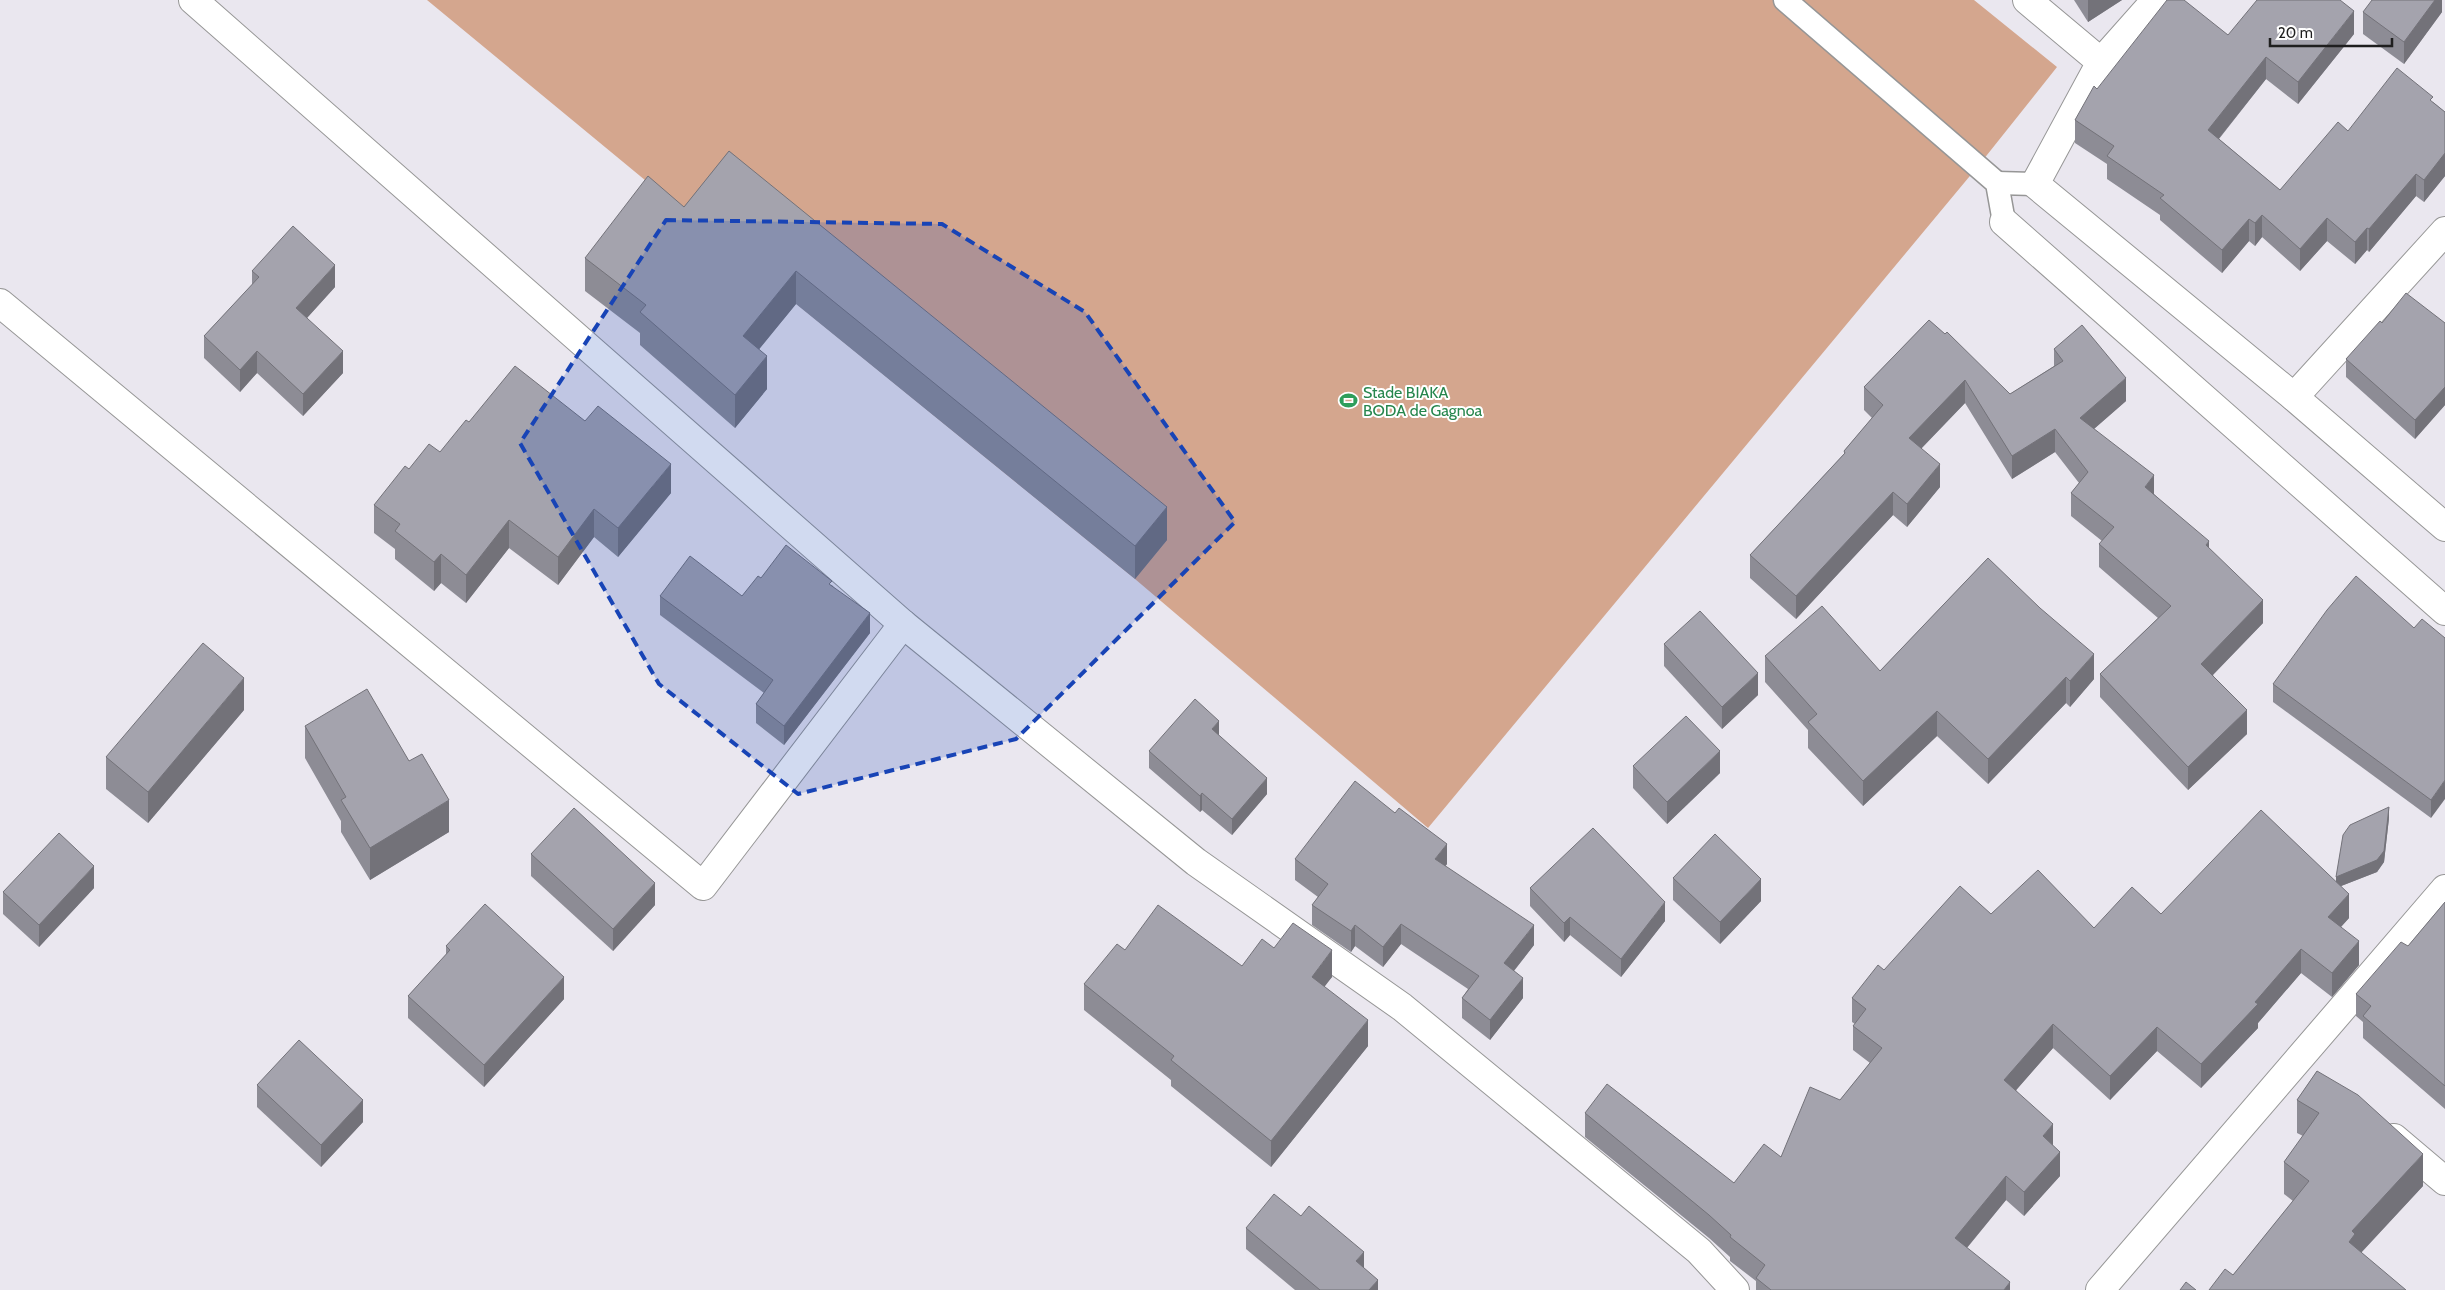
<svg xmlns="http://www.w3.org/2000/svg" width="2445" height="1290" viewBox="0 0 2445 1290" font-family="Cabin,sans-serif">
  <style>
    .pitch { fill: #d4a68e }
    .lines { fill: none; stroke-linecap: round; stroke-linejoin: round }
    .service-casing { stroke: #969696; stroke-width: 25 }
    .minor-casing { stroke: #969696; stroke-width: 30 }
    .service { stroke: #fff; stroke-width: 22 }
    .minor { stroke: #fff; stroke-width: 28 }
    .wall { fill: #8d8c95 }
    .shaded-wall { fill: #737279 }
    .building { fill: #a4a3ad; stroke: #737279 }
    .marked { fill: #1844b6; fill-opacity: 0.2; stroke: #1844b6; stroke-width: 4; stroke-dasharray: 10 6; stroke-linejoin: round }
    .labels { text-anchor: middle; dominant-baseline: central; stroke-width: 4; stroke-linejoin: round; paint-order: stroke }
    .leisure-label { font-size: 16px; fill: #27864d; stroke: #fff; text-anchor: start }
  </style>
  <rect width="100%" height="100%" fill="#eae7ef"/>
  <path class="pitch" d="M427,0h1547l83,67 -78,98 -551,663 -293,-249 -438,-356z"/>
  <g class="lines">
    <defs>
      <g id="service">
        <path d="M1785,0l212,183 7,39"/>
        <path d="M1997,183l38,1"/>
      </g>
      <g id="minor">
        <path d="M193,0l710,624 293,238 206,145 297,244 36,39"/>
        <path d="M2027,0l74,62 -66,122 259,213 151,130"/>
        <path d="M2101,62l55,-62"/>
        <path d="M2004,222l441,389"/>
        <path d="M0,303l703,583 200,-262"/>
        <path d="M2294,397l151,-166"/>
        <path d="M2394,1138l51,43"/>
        <path d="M2100,1290l345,-401"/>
      </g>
    </defs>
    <use href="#service" class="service-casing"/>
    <use href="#minor" class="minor-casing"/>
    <use href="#service" class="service"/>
    <use href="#minor" class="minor"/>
  </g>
  <g class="wall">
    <path d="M2074,0h48l-34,22z"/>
    <path d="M2442,0v12l-38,52 -41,-30v-22z"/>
    <path d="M2354,34l-56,70 -32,-25 -47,60 61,51 68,-59 85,-29 12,10v64l-21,26 -8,-6 -47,56 -2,-2 -12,14 -28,-23 -27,30 -38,-34 -7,9 -6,-5 -27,32 -62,-53v-5l-53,-36v-15l-32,-21v-23l22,-31z"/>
    <path d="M729,151l438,389 -32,39 -339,-275 -37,45 8,40 -32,39 -95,-83v-12l-55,-42v-33l99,-51z"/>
    <path d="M252,271l83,16 -28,31 36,55 -40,43 -46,-43 -17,19 -36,-34v-22l48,-51z"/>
    <path d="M1929,320l81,74 44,-28v-17l72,52 -32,28 60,65 55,54 54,75 -50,52 34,59 -59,56 -88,-93v-23l58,-56 -59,-51v-23l3,-3 -31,-25v-23l8,-10 -24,-31 -43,27 -47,-76 -44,46 19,38 -33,40 -14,-12 -97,104 -46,-41v-23l94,-101v-3l28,-33 -8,-8v-23z"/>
    <path d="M2382,323h63v82l-30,34 -69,-62v-18z"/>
    <path d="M469,422l202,71 -53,64 -24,-20 -36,48 -49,-37 -43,55 -25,-20 -7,8 -39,-32v-10l-21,-16v-28l35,-36 31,-17z"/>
    <path d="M1988,558l106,121 -24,28 -4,-4 -78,81 -51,-48 -74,70 -55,-58v-18l-43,-48v-26l115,15z"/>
    <path d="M761,578l71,7 38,48 -86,112 -28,-22v-19l8,-11 -104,-78v-19h82z"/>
    <path d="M2414,628l31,10 -14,180 -158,-116v-18z"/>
    <path d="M1664,644l94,51 -36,34 -58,-63z"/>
    <path d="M244,710l-96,113 -42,-34v-32z"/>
    <path d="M305,726l144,106 -79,48 -29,-48v-11l-36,-63z"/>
    <path d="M1219,736l48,58 -35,41 -30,-25 -2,2 -51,-44v-17z"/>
    <path d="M1633,766l87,7 -53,51 -34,-36z"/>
    <path d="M2389,818l-5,44 -7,10 -36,14 8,32 -8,9 18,38 -27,32 -31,-24 -43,50v5l-57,60 -44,-37 -47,49 -57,-52 -37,42 37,56 7,30 -36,40 -18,-16 -39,48 43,42h-254v-9l-26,-20v-4l-21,-19 -124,-101v-24l149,70 47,-26 59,-57 30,-37 -17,-13v-24l2,-2 -3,-2v-24l32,-28 107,-56 103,14 67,-14 175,-32z"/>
    <path d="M531,854l124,51 -42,46 -82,-75z"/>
    <path d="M1295,859l152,5 -2,2 89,79 -20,26 9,27 -33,42 -28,-22v-20l6,-9 -67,-45 -18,23 -28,-21 -4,6 -39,-27v-20l6,-8 -23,-17z"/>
    <path d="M1673,878l88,23 -41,43 -47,-44z"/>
    <path d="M94,888l-55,59 -36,-33v-22z"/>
    <path d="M1530,888l135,33 -44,56 -51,-42 -6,7 -34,-36z"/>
    <path d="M2445,902v207l-82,-71v-16l-7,-6v-22l52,-48z"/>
    <path d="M446,946l118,53 -80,88 -76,-69v-22l38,-41z"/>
    <path d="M1274,948l58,29 -8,9 44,60 -97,121 -100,-81v-6l-87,-70v-26l41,-34 117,16z"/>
    <path d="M2317,1071l106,115 -62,67 -128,22 60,-74 -9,-7v-32l19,-26 -6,-3v-33z"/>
    <path d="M257,1085l106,37 -42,45 -64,-60z"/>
    <path d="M1246,1228l118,40 14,22h-83l-49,-41z"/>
  </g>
  <g class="shaded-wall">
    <path d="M2088,0h34l-34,22z"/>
    <path d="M2435,0h7v12l-38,52v-22z"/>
    <path d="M2354,11v23l-56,70v-22z"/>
    <path d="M2266,57v22l-58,73v-22z"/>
    <path d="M2445,153v23l-21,26v-22z"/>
    <path d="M2416,174v22l-47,56v-23z"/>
    <path d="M2262,215v22l-7,9v-23z"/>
    <path d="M2327,218v23l-27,30v-22z"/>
    <path d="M2249,219v22l-27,32v-23z"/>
    <path d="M2367,228v22l-12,14v-22z"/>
    <path d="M335,265v22l-39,43v-22z"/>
    <path d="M796,271v33l-53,65v-33z"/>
    <path d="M257,351v22l-17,19v-22z"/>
    <path d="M343,351v22l-40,43v-22z"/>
    <path d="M767,356v33l-32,39v-33z"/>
    <path d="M2126,378v23l-46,40v-23z"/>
    <path d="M1965,380v23l-56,58v-23z"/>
    <path d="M2445,387v18l-30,34v-19z"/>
    <path d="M2055,429v23l-43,27v-23z"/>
    <path d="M671,464v29l-53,64v-29z"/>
    <path d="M1940,464v23l-33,40v-23z"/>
    <path d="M2154,475v23l-9,-11z"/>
    <path d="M1893,492v23l-97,104v-23z"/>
    <path d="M1167,507v33l-32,39v-33z"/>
    <path d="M594,509v28l-36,48v-28z"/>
    <path d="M509,520v28l-43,55v-28z"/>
    <path d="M2209,541v23l-3,-19z"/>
    <path d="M441,554v29l-7,8v-29z"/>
    <path d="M2263,600v23l-62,64v-23z"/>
    <path d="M870,613v20l-86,112v-19z"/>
    <path d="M2094,654v25l-24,28v-26z"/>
    <path d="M1758,673v22l-36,34v-22z"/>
    <path d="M2066,677v26l-78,81v-25z"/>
    <path d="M244,678v32l-96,113v-31z"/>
    <path d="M2247,710v24l-59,56v-23z"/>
    <path d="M1937,711v25l-74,70v-25z"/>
    <path d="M1219,721v16l-7,-8z"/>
    <path d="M1720,751v22l-53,51v-22z"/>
    <path d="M1267,778v16l-35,41v-16z"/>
    <path d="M2445,780v19l-14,19v-18z"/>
    <path d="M1202,793v17l-2,2v-16z"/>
    <path d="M449,800v32l-79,48v-32z"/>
    <path d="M2389,807v11l-5,44 -7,10 -41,16v-11z"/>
    <path d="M1447,844v20l-12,16v-21z"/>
    <path d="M94,866v22l-55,59v-22z"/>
    <path d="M1761,879v22l-41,43v-22z"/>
    <path d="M655,883v22l-42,46v-22z"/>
    <path d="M2349,894v24l-21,23v-24z"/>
    <path d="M1665,902v19l-44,56v-18z"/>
    <path d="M1570,917v18l-6,7v-19z"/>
    <path d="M1401,924v20l-18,23v-20z"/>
    <path d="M1355,925v21l-4,6v-21z"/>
    <path d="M1534,925v20l-30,38v-20z"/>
    <path d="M2359,941v24l-27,32v-24z"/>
    <path d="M2301,949v24l-43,50v5l-57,60v-24z"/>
    <path d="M1332,950v27l-20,26v-26z"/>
    <path d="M564,977v22l-80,88v-22z"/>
    <path d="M1523,978v20l-33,42v-20z"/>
    <path d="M1368,1020v26l-97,121v-26z"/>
    <path d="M2053,1024v24l-49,56v-24z"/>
    <path d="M2157,1027v24l-47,49v-24z"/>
    <path d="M363,1100v22l-42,45v-22z"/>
    <path d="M2053,1124v24l-10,-12z"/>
    <path d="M2060,1152v24l-36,40v-24z"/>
    <path d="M2423,1154v32l-68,73 -6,-17 3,-11z"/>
    <path d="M2006,1176v24l-51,62v-24z"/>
    <path d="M1364,1252v21l-8,-12z"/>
    <path d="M1378,1280v10h-9z"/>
    <path d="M2010,1282v8h-6z"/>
  </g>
  <g class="building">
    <path d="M2167,0h17l44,35 29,-35h83l14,11 -56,71 -32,-25 -58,73 72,60 58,-68 10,9 49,-63 36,29 -3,3 15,12v41l-21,27 -8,-6 -47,55 -2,-1 -12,14 -28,-24 -27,31 -38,-34 -7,8 -6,-4 -27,31 -62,-52 4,-3 -57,-39 7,-10 -39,-26 19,-34 3,3z"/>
    <path d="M2372,0h63l-31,42 -41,-30z"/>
    <path d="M729,151l438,356 -32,39 -339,-275 -53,65 24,20 -32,39 -95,-83 6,-7 -61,-47 63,-82 36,31z"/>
    <path d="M293,226l42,39 -39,43 47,43 -40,43 -46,-43 -17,19 -36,-34 55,-59 -7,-6z"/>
    <path d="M2406,293l39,30v64l-30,33 -69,-61 34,-38 2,2z"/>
    <path d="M1929,320l16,14 2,-2 63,62 53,-33 -9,-12 28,-24 44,53 -46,40 74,57 -9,12 64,54 -3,4 57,55 -62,64 46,46 -59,57 -88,-93 71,-68 -72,-62 15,-17 -43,-34 17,-21 -33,-43 -43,27 -47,-76 -56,58 31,26 -33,40 -14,-12 -97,104 -46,-41 95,-102 -1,-2 39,-46 -19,-18z"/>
    <path d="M515,366l70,55 13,-15 73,58 -53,64 -24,-19 -36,48 -49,-37 -43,55 -25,-21 -7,8 -39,-31 5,-7 -26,-19 31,-39 4,3 20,-25 11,8 26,-32 3,2z"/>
    <path d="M786,545l46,36 -3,3 41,29 -86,113 -28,-22 17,-24 -113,-84 30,-40 52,40 16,-20 3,2z"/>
    <path d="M1988,558l52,50 54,46 -24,27 -4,-4 -78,82 -51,-48 -74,70 -55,-59 9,-8 -52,-58 57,-50 58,65z"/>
    <path d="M2356,576l58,52 8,-9 23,19v142l-14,20 -158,-116 54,-74z"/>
    <path d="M1700,611l58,62 -36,34 -58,-63z"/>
    <path d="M203,643l41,35 -96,114 -42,-35z"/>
    <path d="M367,689l42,72 13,-7 27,46 -79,48 -29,-48 5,-3 -41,-71z"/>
    <path d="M1195,699l24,22 -7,8 55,49 -35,41 -30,-26 -2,3 -51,-45z"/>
    <path d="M1686,716l34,35 -53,51 -34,-36z"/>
    <path d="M1355,781l40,32 4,-5 48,36 -12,15 99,66 -30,38 19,15 -33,42 -28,-22 17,-22 -78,-52 -18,23 -28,-22 -4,6 -39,-26 16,-21 -33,-25z"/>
    <path d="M2389,807l-5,44 -7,9 -41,17 7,-42 7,-10z"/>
    <path d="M574,808l81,75 -42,46 -82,-75z"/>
    <path d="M2261,810l88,84 -21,23 31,24 -27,32 -31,-24 -46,53 3,2 -57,60 -44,-37 -47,49 -57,-52 -49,56 49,44 -10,12 17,16 -36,40 -18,-16 -51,62 55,44 -6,8h-233l-15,-12 9,-13 -35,-28 1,-2 -22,-20 -124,-102 22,-29 127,99 30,-39 17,13 29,-70 30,13 42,-52 -29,-22 13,-17 -14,-11 26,-33 6,5 76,-84 31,28 47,-44 56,58 38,-41 29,27z"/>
    <path d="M1593,828l72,74 -44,57 -51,-42 -6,6 -34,-35z"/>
    <path d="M59,833l35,33 -55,59 -36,-33z"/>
    <path d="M1715,834l46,45 -41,43 -47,-44z"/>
    <path d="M2445,902v184l-82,-70 8,-10 -15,-12 45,-52 7,4z"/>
    <path d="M485,904l79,73 -80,88 -76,-69 42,-46 -4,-4z"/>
    <path d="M1158,905l84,61 20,-27 12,9 19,-25 39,27 -20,27 56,43 -97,121 -100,-81 3,-4 -90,-72 33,-40 8,6z"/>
    <path d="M299,1040l64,60 -42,45 -64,-60z"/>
    <path d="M2317,1071l41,24 65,59 -71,77 3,3 -6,8 57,48h-197l16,-21 8,6 76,-94 -25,-19 35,-49 -22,-13z"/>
    <path d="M1274,1194l27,22 8,-10 55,46 -8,9 22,19 -9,10h-49l-74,-62z"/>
    <path d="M2186,1282l10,8h-16z"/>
  </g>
  <path class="marked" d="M666,220l276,4 143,88 150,210 -219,217 -218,55 -139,-110 -139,-241z"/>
  <defs>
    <symbol id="stadium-bare" viewBox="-9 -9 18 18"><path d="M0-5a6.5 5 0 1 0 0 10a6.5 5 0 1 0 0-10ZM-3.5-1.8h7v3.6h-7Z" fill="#2e9e5b" stroke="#fff" stroke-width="2.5" paint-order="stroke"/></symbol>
  </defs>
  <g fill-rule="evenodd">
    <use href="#stadium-bare" x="1336" y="388" width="25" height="25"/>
  </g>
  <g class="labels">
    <g class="leisure-label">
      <text x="1363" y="392">Stade BIAKA<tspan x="1363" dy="18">BODA de Gagnoa</tspan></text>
    </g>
  </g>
  <path d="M2270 38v8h122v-8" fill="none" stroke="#1f1f1f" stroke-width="2.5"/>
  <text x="2278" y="38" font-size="15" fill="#1f1f1f" stroke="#ffffff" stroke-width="4" paint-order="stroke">20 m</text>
</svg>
